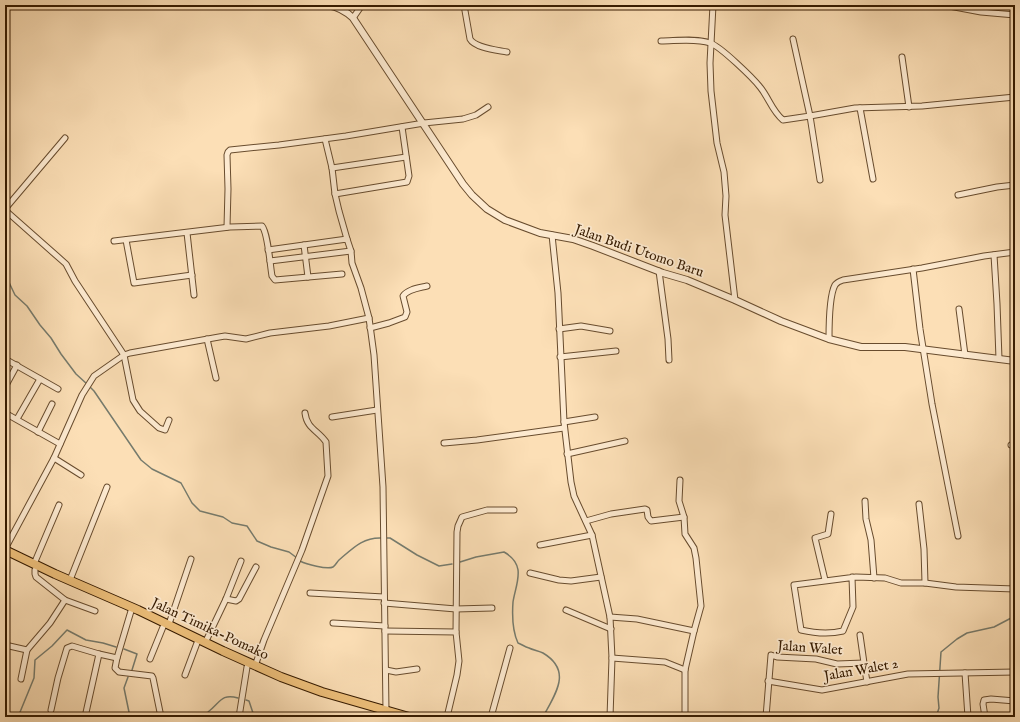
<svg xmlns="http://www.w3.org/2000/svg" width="1020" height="722" viewBox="0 0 1020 722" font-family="'IM FELL English',serif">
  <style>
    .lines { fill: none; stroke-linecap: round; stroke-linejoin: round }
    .stream { stroke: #767b6d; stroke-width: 1.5 }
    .minor-casing { stroke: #684c2e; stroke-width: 7 }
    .tertiary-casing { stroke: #684c2e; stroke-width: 8 }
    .trunk-casing { stroke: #361b00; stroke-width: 10 }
    .minor { stroke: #fdead0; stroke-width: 5 }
    .tertiary { stroke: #fdead0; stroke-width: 6 }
    .trunk { stroke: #eec07b; stroke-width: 8 }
    .labels { text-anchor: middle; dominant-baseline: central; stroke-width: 3.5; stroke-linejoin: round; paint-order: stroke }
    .street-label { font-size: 14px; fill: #361b00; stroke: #fdead0 }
  </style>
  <rect width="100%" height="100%" fill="#fcdfb6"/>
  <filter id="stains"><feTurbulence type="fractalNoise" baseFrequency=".005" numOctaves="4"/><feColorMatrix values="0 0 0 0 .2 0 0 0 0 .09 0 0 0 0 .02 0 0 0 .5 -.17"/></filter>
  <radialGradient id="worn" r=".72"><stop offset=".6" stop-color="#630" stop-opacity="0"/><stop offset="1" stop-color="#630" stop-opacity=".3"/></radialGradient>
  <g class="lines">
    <g class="stream">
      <path d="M5,274l10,21 12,11 13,19 11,13 10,16 15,20 11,10"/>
      <path d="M90,387l4,4 47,69 11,9 29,14 11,20 8,8 23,6 9,6 15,3 10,15 14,6 18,5 8,6"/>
      <path d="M386,538h4l27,17 22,11 13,-2"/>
      <path d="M300,561c6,3 27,9 33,6 2,-1 4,-5 6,-7 14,-12 24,-23 43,-22"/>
      <path d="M460,562l16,-5 28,-5c23,13 12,31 9,50 -1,14 -1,28 5,41 3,1 7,4 11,5 4,2 10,3 14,5 30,18 12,41 0,64"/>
      <path d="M124,649l13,5 -5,16"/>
      <path d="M128,677l-4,11 6,29"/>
      <path d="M246,700l3,1 4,12v4"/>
      <path d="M18,717l16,-39 1,-18 17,-14 15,-16 19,10 17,3 13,4"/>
      <path d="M197,717c3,-3 8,-3 11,-5 12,-9 13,-19 30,-14"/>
      <path d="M936,717l3,-9 -1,-11 3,-45 16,-13 10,-6 27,-6 21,-11"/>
    </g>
    <defs>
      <g id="minor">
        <path d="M464,5l6,34c5,9 27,11 37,13"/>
        <path d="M713,5l-3,58 1,28 6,52 7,29 2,24 -1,19 10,85"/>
        <path d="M944,5l37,7 34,3"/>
        <path d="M353,18l9,-13"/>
        <path d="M661,41c14,0 36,-3 49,2 10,3 43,35 50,44 9,11 12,24 23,33l27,-4 -17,-77"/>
        <path d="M902,57l7,50"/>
        <path d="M860,108l13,71"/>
        <path d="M325,139l7,29 3,26 4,17 8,28"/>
        <path d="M332,168l74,-11"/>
        <path d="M820,180l-10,-64 45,-8 67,-2 93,-9"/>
        <path d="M335,194l72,-12 2,-6 -7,-49"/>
        <path d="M958,195l39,-8 18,-2"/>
        <path d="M5,209l60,-71"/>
        <path d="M5,210l61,54 9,17 49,74 9,45 7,11 19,17 6,2 4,-10"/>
        <path d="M227,227l1,-38 -1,-34 1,-3 2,-2 49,-5 67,-9 78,-13 39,-4 13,-4 12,-8"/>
        <path d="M187,233l7,62"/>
        <path d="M552,235l6,58 6,129 7,60 3,14 18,39 18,82 2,41 -2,59"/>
        <path d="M126,240l8,43 58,-8"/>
        <path d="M114,241l116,-14 32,-1c6,7 8,39 10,50l3,4 67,-6"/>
        <path d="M304,245l4,32"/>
        <path d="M268,250l79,-11 4,12 1,12 9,25 8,30 5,37 9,132 3,224"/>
        <path d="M994,255l3,49 2,55"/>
        <path d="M270,261l81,-10"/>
        <path d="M913,269l7,60 12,75 26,132"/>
        <path d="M659,271l9,68 1,21"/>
        <path d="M959,309l6,46"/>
        <path d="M370,328l19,-5 16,-6 2,-5 -4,-16c5,-7 16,-8 24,-10"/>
        <path d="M559,329l22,-3 29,5"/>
        <path d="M207,339l9,39"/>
        <path d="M829,339c0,-13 0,-43 6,-54 2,-3 5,-4 8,-5l79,-12 62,-12 31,-4"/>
        <path d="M560,357l56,-6"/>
        <path d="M5,359l53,30"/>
        <path d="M5,387l12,-22"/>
        <path d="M5,413l55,31"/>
        <path d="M332,417l45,-7"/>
        <path d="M17,419l23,-40"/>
        <path d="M564,422l31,-5"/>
        <path d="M38,432l14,-28"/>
        <path d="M444,443l33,-3 87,-12"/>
        <path d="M1011,445h4"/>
        <path d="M567,454l58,-13"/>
        <path d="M54,458l27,17"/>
        <path d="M680,480l-1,21 5,16 1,17 9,14 2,10 5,48 -7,25 -9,39v47"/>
        <path d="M865,501l1,18 5,21 3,38"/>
        <path d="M919,504l5,45 1,34"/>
        <path d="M586,521l25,-7 34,-5 2,1 1,7 3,4 33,-4"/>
        <path d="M540,545l52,-10"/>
        <path d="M5,549l49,-91 28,-63 12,-19 30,-21 6,-2 89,-16 6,-1 21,3 24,-6 59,-7 40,-8"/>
        <path d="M34,564l25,-59"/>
        <path d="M35,570v4l1,3 29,23 30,11"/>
        <path d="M530,573l29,7 12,1 30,-4"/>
        <path d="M852,577l1,30 -10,24c-12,3 -29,2 -42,-1l-7,-45 62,-8 29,1 16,5h24l31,4 59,2"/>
        <path d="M70,580l37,-93"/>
        <path d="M825,580l-10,-42 13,-4 3,-20"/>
        <path d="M310,593l74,4"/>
        <path d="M226,599l10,2 3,-2 17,-32"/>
        <path d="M384,603l72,6 36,-1"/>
        <path d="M566,610l45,19"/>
        <path d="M131,611l-14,47 -2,10 4,4 33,4 1,2 8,39"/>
        <path d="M610,617l27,2 57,12"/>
        <path d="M333,623l52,3"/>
        <path d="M169,624l22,-65"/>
        <path d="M385,631l71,1"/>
        <path d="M860,635l4,28"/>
        <path d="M205,643l21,-44 15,-38"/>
        <path d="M5,645l22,5 -6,29"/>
        <path d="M27,650l23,-27 15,-23"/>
        <path d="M612,658l53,4 20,8"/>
        <path d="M150,659l13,-32"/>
        <path d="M255,666l9,-26 38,-90 26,-74 -2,-34c-8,-12 -19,-13 -21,-29"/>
        <path d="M386,670l10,2 21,-3"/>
        <path d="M965,673l3,44"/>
        <path d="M185,675l12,-32"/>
        <path d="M768,681l54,9 86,-16 107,-2"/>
        <path d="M51,710l7,-32 9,-30 5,-2 27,8 18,4"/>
        <path d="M85,717l14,-63"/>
        <path d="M239,717l8,-50"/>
        <path d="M447,717l10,-42 2,-14 -3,-29 1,-100 1,-6 4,-9 25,-7h27"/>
        <path d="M491,717l19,-69"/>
        <path d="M766,717l5,-62 6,2 39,2 21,5 27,-1 3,19"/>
        <path d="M985,717l-2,-13 1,-4 7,-1 24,2"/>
      </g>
      <g id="tertiary">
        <path d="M328,5c10,2 18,6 25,13l110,166 9,11 15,14 18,11 35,13 33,6 20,7 70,27 24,7 48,20 46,21 48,18 32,8h44l110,14"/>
        <path d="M5,6l75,-1"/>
      </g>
      <path id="trunk" d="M5,550l50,24 83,36 85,41 58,26 41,15 87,25"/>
    </defs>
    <use href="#minor" class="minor-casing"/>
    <use href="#tertiary" class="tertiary-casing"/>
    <use href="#trunk" class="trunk-casing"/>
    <use href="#minor" class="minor"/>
    <use href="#tertiary" class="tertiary"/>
    <use href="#trunk" class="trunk"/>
  </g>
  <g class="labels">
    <g class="street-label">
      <text transform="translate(639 251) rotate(19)">Jalan Budi Utomo Baru</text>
      <text transform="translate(210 629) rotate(25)">Jalan Timika-Pomako</text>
      <text transform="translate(810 648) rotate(4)">Jalan Walet</text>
      <text transform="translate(861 670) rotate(-10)">Jalan Walet 2</text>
    </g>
  </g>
  <rect width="1020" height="722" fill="none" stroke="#fcdfb6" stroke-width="20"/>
  <rect x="6" y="6" width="1008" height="710" fill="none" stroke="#361b00" stroke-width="2"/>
  <rect x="10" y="10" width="1000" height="702" fill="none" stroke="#361b00"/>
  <rect width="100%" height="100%" filter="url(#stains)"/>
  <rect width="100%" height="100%" fill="url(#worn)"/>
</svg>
